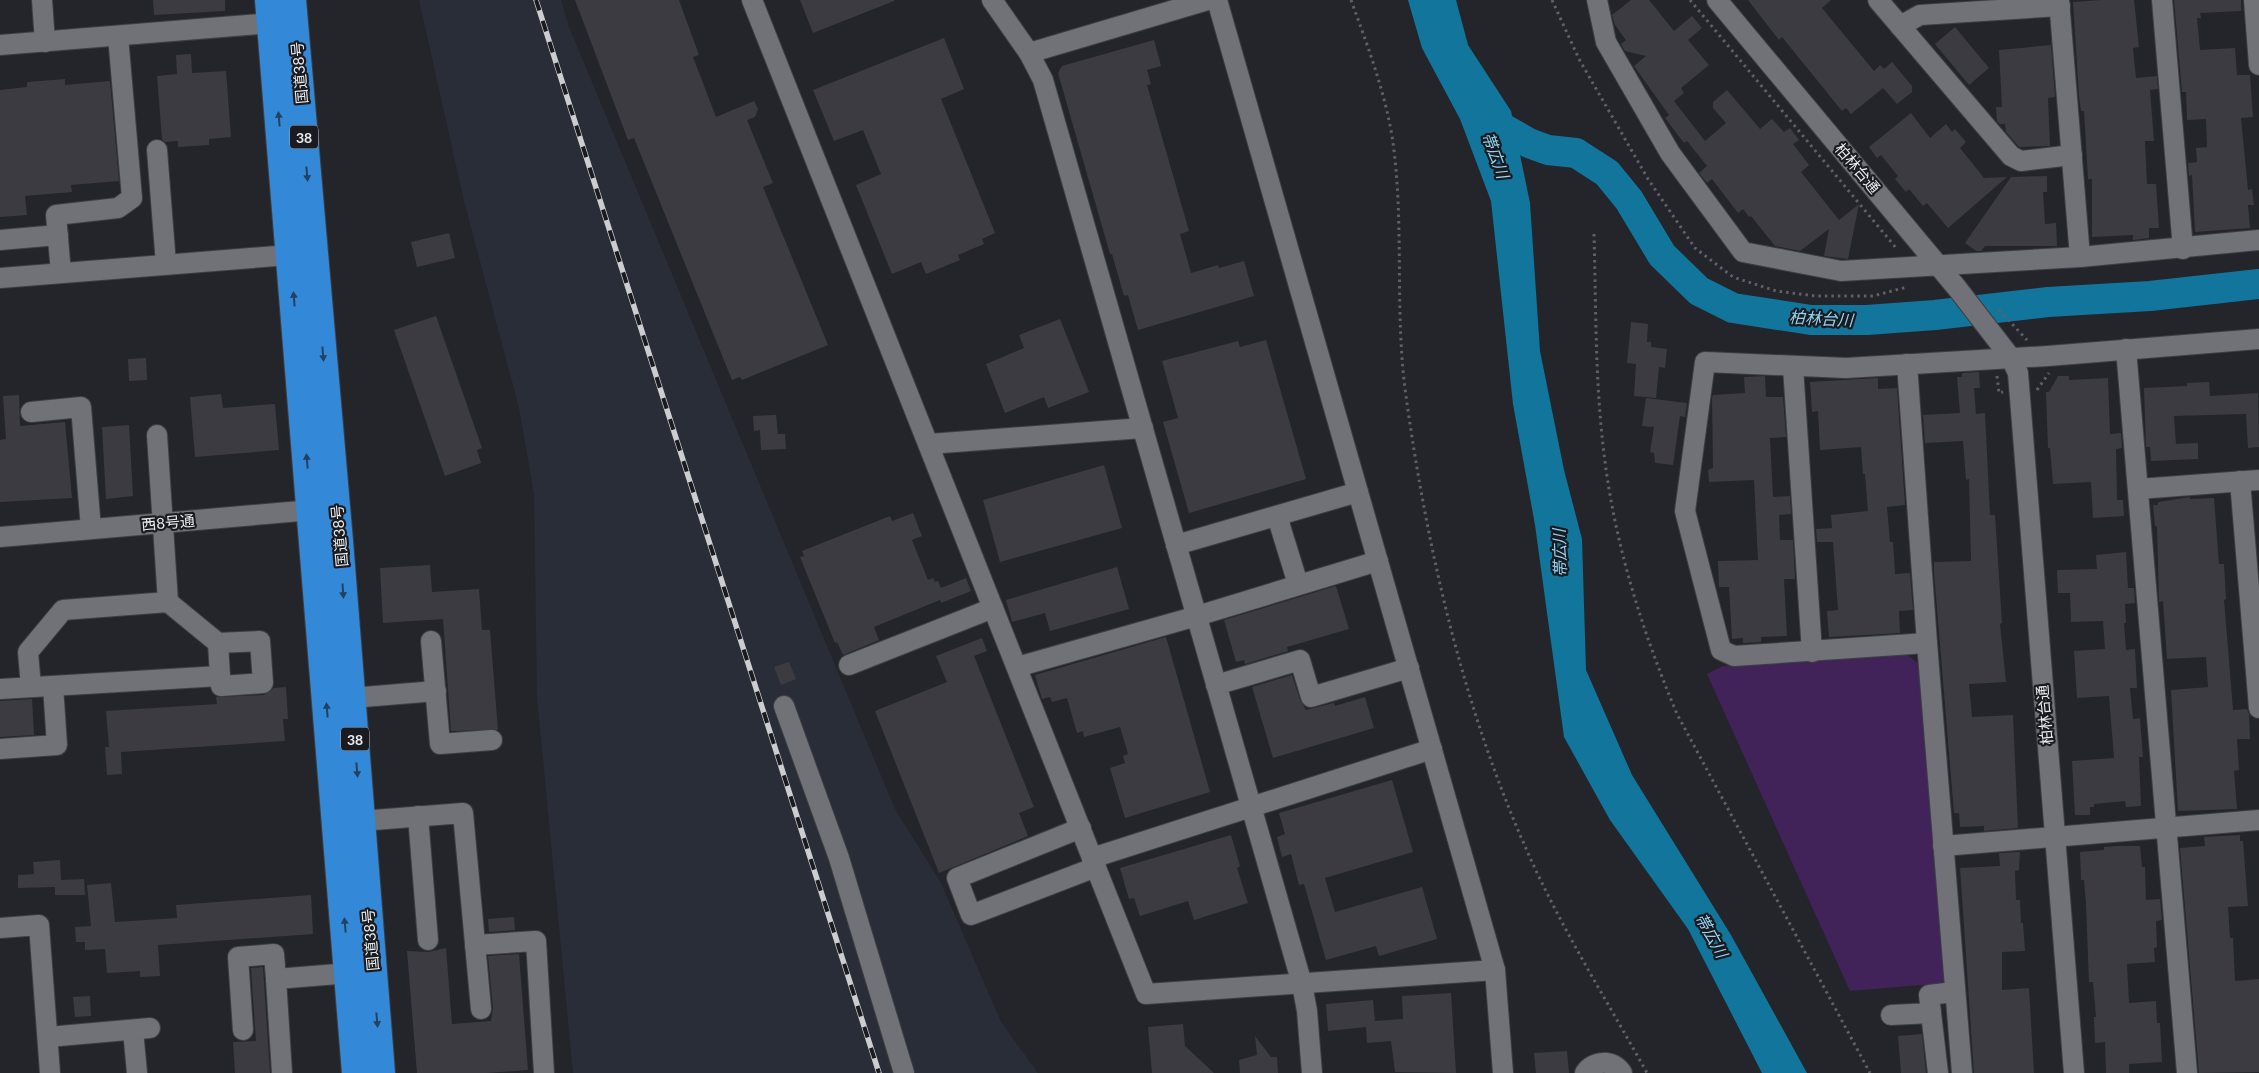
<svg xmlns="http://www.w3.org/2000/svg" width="2259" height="1073" viewBox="0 0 2259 1073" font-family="Lato,'Noto Sans JP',sans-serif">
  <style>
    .built { fill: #292d37 }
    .green { fill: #422359 }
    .water { fill: #12759c }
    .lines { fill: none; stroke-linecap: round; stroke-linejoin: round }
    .river { stroke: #12759c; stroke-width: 30 }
    .building { fill: #3c3b41 }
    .minor-casing { stroke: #3d3f42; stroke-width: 22 }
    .highway-casing { stroke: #3d3f42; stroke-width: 30 }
    .path { stroke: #5f6166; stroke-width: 3; stroke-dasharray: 2.5 4; stroke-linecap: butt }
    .minor { stroke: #707278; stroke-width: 20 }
    .highway { stroke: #3388d7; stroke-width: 28 }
    .rail-casing { stroke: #cbcdd0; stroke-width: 5.5 }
    .rail { stroke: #1a1b20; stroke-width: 4; stroke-dasharray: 11; stroke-linecap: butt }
    .oneway { fill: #234160 }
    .labels { text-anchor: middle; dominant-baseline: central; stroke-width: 4.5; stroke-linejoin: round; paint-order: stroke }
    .shield { fill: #1a1b20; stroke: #abadb0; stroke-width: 1 }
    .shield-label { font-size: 14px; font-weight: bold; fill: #e9ebee }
    .street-label { font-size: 15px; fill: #e9ebee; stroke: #1a1b20 }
    .water-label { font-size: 16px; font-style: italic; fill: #95d5f5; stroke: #1a1b20 }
  </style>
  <rect width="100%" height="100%" fill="#23252a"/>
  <path class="built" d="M419,0h142l8,27 326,782 46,74 60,139 37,51h-465l-36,-376 -3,-203 -15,-86 -55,-207z"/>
  <path class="green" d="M1905,653l15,12 24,318 -94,8 -143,-317 16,-8z"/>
  <path class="water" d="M1408,0h48l12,45 43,66 19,92 10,148 24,119 18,69 4,131 46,105 99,160 76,138h-45l-74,-144 -78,-109 -46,-83 -29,-212 -22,-121 -22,-203 -31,-82 -38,-71z"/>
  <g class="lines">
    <path class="river" d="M1485,111l14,15 30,17 19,7 28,3 31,20 22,27 33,55 37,36 34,17 78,12h56l68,-5 113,-13 102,-6 109,-12"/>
  </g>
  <g class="building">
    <path d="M153,0h72v11l-71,4z"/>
    <path d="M575,0h104l20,55 -6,2 23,60 38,-16 4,8 -3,8 -8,3 26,63 -10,4 65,158 -86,35 -2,-3 -8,3 -98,-242 -6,2z"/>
    <path d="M800,0h94v1l-81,32z"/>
    <path d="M1631,0h18l25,31 18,-15 10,12 -14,12 21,25 -28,23 3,5 -10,8 31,40 21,-18 -13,-15v-6l14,-12 33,39 12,-10 12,13 6,-4 9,12 -6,4 16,21 -8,7 38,48 20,-16 -11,55 -24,-3 5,-27 -29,22 -25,-5 -24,-30 -2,1 -6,-8 -5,4 -26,-34 -5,4 -8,-10 8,-7 -20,-25 -3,2 -19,-25 4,-3 -35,-49 12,-10 -21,-5 -4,-7 5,-4 -11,-15 -3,-10z"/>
    <path d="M1748,0h83l-9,8 52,63 6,-6 4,4 8,-7 20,24v6l-15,12 -14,-16 -32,26 -5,-6 -4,3 -60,-74 -3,3z"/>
    <path d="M2101,0h33l5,47 -6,1 3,30 21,-2 1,13 -8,1 4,51h-9l2,43h9l3,44h-10v10l-16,2v-5l-41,2v-58h-4l-4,-68h-3l-2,-15 -6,-94z"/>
    <path d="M2174,0h67v11l-41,2 1,5h-4l3,32 35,-2 2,27h13l3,42 -12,1 7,72 4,-1 2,16h-6l2,23 -55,4 -3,-57 -3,1 -1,-13 9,-1 -1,-14 11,-1 -1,-28 -19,1 -1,-28h-4z"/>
    <path d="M1955,27l34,41 -20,17 -34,-41z"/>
    <path d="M944,38l20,51 -23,10 54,134 -13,6 2,5 -26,11 2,5 -34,14 -5,-12 -29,12 -36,-89 25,-11 -18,-44 -29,11 -21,-51z"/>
    <path d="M1154,40l7,26 -14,4 4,14 -4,1 42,146 -9,3 11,39 27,-8 1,3 25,-7 10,35 -116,34 -10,-35 -4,1 -12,-42h-2l-52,-181 4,-7z"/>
    <path d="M2051,45l4,52 -7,1 2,48 -31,1 -13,-15 -1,-8h-5l-3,-3 -1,-14h6l-3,-57z"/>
    <path d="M191,54l1,19 34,-2 5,66 -22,2v6l-31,2v-6l-13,1 -3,-3 -5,-63 20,-2 -1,-19z"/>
    <path d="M65,79v6l45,-4 9,100 -48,4 1,7 -47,4 2,19 -27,2v-127l27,-3v-5z"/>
    <path d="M1911,113l19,25 16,-14 6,8 3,-3 11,13 -6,6 24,30 23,-1 -59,51 -21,-25 -4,3 -14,-17 -3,3 -11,-13 3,-3 -17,-21 -4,3 -8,-11z"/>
    <path d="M2047,176v16h-4l2,32 11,-1 1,23h-72l-4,5h-5l-11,-8 46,-66z"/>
    <path d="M449,233l6,25 -38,9 -6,-25z"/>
    <path d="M436,316l46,132 -5,2 4,13 -36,13 -51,-146z"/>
    <path d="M1060,319l29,73 -41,16 -4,-11 -39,16 -19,-49 38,-16 -5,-13z"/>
    <path d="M1631,322l17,2 -1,18h4v5l16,2 -2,19 -6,-1 -3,31 -22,-2 2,-32 -9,-1z"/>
    <path d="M1266,340l40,139 -117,34 -26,-91 15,-4 -16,-57 76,-20 2,6z"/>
    <path d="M146,358l1,22 -18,1 -1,-22z"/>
    <path d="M1979,372l1,16h-6l2,26 9,-1 5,102h5l7,108 -2,1 6,58 -37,2 3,33 41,-2 5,113 -34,3v-5l-24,1 -1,-14h-5l-20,-241v-10l37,-1 -2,-82 -3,1 -3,-39 -38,2 -2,-28 37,-2 -3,-36h5v-4z"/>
    <path d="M1765,376l1,21h17l3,40 -16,1 3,59 17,-1 1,18 -12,1 1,25h13l2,39h-11l3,57 -26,1v5l-18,1v-5l-11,1 -3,-52h-10l-1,-26 40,-1 -4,-80 -45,2 -1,-12 5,-2 -1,-70 1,-3 32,-2 -1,-16z"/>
    <path d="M2058,376h11v4l39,-2 2,56 11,-1 1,15 -6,1 1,51h6l1,16 -31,2 -2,-36 -38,2 -3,-36h-2l-2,-56h3z"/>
    <path d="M1878,378v11l19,-1 8,117 -18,2 3,35h3l2,32 15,-1 3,37 -14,1 1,22 -71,4 -2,-26 11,-1 -5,-68h-16l-1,-13 16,-1 -1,-13 37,-4 -3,-37h-2l-2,-27 -41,3 -2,-39 -6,1 -2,-30z"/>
    <path d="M2209,382l1,14 48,-3 1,54 -11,1 -2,-34 -72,2 2,28 22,-1v16l-47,2 -1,-14h-4l-2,-59 43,-2v-3z"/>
    <path d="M221,394l2,14 52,-4 4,46 -84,7 -5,-60z"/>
    <path d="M19,395l1,31 45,-4 7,76 -72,4v-62l6,-1 -3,-43z"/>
    <path d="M1646,398l41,5 -2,14 -5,-1 -7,49 -18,-2 -1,-10 -4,-1 4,-25 -12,-1z"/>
    <path d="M776,415l2,19h7l1,15 -25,1 -1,-20 -6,1 -1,-15z"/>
    <path d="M129,425l4,71 -27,3 -4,-72z"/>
    <path d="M1104,465l18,63 -122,34 -17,-62z"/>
    <path d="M2190,497v2l24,-1 5,66h5l2,35 -2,1 9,110 14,-1 2,5 1,25h-13l2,31 -5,1 3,38 -59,2 -7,-121 37,-3 -2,-30 -39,2 -4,-58 -4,1 -2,-76h-2l-2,-21h5v-3z"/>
    <path d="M913,513l9,23 -10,4 16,40 5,-2 2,4 3,-1 3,7 25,-10 5,13 -30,12 -1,-3 -66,27 5,13 -36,15 -6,-13 -2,1 -35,-86 4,-1 -2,-5 88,-35 2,5z"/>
    <path d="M2126,552l2,36h6l1,15 -10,1 1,19h-2l2,27 9,-1 2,39h-7l3,31 7,-1 3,39h-4l2,49 -15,1 -1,-6 -31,3v3h-4v8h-15l-3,-54 42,-3 -5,-62 -32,2 -3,-47 31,-2 -2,-28 -32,1 -1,-29h-12l-1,-23 40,-1 -1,-14z"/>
    <path d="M430,565l2,27 47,-3 3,41h8l8,100 -47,1 -8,-112 -60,4 -3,-55z"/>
    <path d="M1117,567l12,42 -79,22 -5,-18 -33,9 -6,-22z"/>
    <path d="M1336,586l13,43 -62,18 1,4 -43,13 -1,-4 -8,2 -12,-42z"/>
    <path d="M1166,637l44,155 -85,26 -15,-50 15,-5 -2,-7 5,-2 -8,-27 -36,10 -1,-6 -6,2 -10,-35 -15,4 -2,-5 -8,2 -7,-24z"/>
    <path d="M982,638l5,13 -13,5 60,151 -15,6 9,23 -89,37 -64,-162 72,-29 -11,-26z"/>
    <path d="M789,662l7,17 -15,6 -7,-18z"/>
    <path d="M1292,675l8,25 6,10 28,-7 1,3 30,-9 9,31 -101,30 -21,-71z"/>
    <path d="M286,687l2,32h-5l2,22 -164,11 1,22 -15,1 -2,-28h4l-3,-36 111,-7 -1,-7 48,-2 10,-7z"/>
    <path d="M32,699l2,36 -34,2v-36z"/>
    <path d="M1392,780l21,72 -88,26 10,34 87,-25 15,52 -58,17 -3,-10 -50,14 -22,-76 -5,1 -8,-31 -9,3 -5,-20 8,-3 -6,-21z"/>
    <path d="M1231,835l9,31 -3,2 11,35 -54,17 -6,-19 -48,15 -6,-18 -5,1 -9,-31z"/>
    <path d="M2240,835v6h3l5,65 -20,1 2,31h3l2,43 24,-2v93l-60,1 -19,-225 25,-2 -1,-9z"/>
    <path d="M2117,846h23l2,21h3l1,33 14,-1 2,21 -6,1 1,26 -3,1 1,14 -28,2 2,39 27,-2 1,22h3l2,39 -33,2v9h-23l-1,-31 -10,1 -1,-26h2l-3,-35h-4l-3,-78 -2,-24h-3l-1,-28 24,-2v-3z"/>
    <path d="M2020,852l-1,18 -4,1 1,29h4l1,23h2l2,28 -23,1v38l27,-2 5,85h-60l-14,-205 40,-2 -1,-13z"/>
    <path d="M60,860l1,20 23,-1 1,16h-30v-8l-37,1v-13l16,-1 -1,-12z"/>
    <path d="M111,883l4,39 62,-4 -1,-13 135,-10 2,39 -155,11 2,31 -20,1v-6l-33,2 -2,-24 -20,1v-8h-9l-1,-15 16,-1 -4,-41z"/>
    <path d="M514,917l1,13 -26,2 -1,-13z"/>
    <path d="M446,948l6,76 39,-3 2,-13 -5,-52 31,-2 9,116 -41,3h-70l-10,-122 22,1z"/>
    <path d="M263,967l7,106h-35l-2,-31 23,-1 -5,-73z"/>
    <path d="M1451,993l5,80 -61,-1 -4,-31 -24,2 -1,-16 -38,4 -2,-27 47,-4 2,21 28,-2 -1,-23z"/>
    <path d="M90,996l1,20 -16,1 -2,-20z"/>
    <path d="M1183,1024l2,22 29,27h-62l-4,-46z"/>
    <path d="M1922,1034l4,39h-25l-3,-37z"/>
    <path d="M1255,1036l16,21h6l1,16h-38l-1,-13 18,-5z"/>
    <path d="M1567,1051l2,22h-33l-2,-20z"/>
  </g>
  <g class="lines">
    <defs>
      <g id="minor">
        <path d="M42,0l3,42"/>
        <path d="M752,0l394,994 349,-24"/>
        <path d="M992,0l37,53 14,27 259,904 5,27 5,62"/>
        <path d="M1217,0l278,970 8,103"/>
        <path d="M1597,0l9,42 64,111 73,99 98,19 239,-14 179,-17"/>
        <path d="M1717,0l240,288 54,70 7,15 56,700"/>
        <path d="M1878,0l133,156 10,5 51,-6"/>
        <path d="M2059,0l21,257"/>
        <path d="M2162,0l21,249"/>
        <path d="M2254,0l5,65"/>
        <path d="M1900,26l20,-11 140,-9"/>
        <path d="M0,45l285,-23"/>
        <path d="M1029,53l179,-53"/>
        <path d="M157,150l9,114"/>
        <path d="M0,240l58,-5"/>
        <path d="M61,273l-5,-58 62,-7 14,-10 -14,-162"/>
        <path d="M0,278l302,-24"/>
        <path d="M2126,349l61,724"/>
        <path d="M1907,364l20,279 35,430"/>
        <path d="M1793,367l19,285"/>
        <path d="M31,412l50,-5 10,122"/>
        <path d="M157,435l11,167"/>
        <path d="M929,444l214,-16"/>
        <path d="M2240,481l19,227"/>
        <path d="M2138,489l121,-9"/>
        <path d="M1277,516l21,68"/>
        <path d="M0,537l324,-28"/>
        <path d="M1176,545l182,-53"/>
        <path d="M431,641l9,103 52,-4"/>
        <path d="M218,643l42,-2 3,42 -42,3 -1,-10"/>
        <path d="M1927,643l-193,13 -13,-6 -36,-139 20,-149 141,6 202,-12 211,-17"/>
        <path d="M849,665l144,-57"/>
        <path d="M1017,667l180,-51 181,-55"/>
        <path d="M1216,685l84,-25 11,37 98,-29"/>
        <path d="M0,689l220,-13 -2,-33 -50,-41 -105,8 -35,42 3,35"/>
        <path d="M351,698l85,-7"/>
        <path d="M784,706l55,152 65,215"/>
        <path d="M0,749l57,-4 -4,-59"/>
        <path d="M418,816l10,124"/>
        <path d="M361,821l102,-8 18,196"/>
        <path d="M1081,828l-124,50 14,37 125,-48"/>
        <path d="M1943,846l316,-26"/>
        <path d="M1092,858l340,-109"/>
        <path d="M0,928l39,-3 11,148"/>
        <path d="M475,945l61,-4 8,132"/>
        <path d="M1931,1013l7,60"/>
        <path d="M1891,1015l40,-2 -2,-18 25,-3"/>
        <path d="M133,1030l4,43"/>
        <path d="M243,1030l-5,-73 36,-3 2,25"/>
        <path d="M48,1037l102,-9"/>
        <path d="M282,1073l-6,-94 86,-7"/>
        <path d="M1585,1073c8,-13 29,-14 37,0"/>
      </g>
      <g id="highway">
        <path d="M269,0l87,1073"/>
        <path d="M292,0l47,541 42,532"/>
      </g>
    </defs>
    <use href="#minor" class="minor-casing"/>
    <use href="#highway" class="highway-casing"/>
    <g class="path">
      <path d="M1351,0c16,44 33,89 41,136 13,85 2,174 14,260 21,152 56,306 118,448 34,79 81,153 123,229"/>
      <path d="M1552,0l27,59 69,120 47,69 38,29 43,14 39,5h58l34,-9"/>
      <path d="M1690,0l207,249"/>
      <path d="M1594,234c2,70 1,141 9,211 10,94 38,183 74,269l193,359"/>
      <path d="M1999,310l28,30"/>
      <path d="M1997,376l2,17 4,-1"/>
      <path d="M2037,390l12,-17"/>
    </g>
    <use href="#minor" class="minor"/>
    <use href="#highway" class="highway"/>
    <defs>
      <path id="rail" d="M536,0l343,1073"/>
    </defs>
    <use href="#rail" class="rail-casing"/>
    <use href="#rail" class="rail"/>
  </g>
  <defs><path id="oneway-solid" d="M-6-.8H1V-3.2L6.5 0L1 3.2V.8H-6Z" transform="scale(1.25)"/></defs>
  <g class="oneway">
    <use href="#oneway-solid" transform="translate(279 119) rotate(-95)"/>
    <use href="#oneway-solid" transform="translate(307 174) rotate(85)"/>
    <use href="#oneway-solid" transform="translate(294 299) rotate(-95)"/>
    <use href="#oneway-solid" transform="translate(323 354) rotate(85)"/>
    <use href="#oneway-solid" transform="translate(307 461) rotate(-95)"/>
    <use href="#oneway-solid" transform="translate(343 591) rotate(86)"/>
    <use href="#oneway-solid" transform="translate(327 710) rotate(-95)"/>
    <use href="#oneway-solid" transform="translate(357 770) rotate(85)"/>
    <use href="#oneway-solid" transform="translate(345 925) rotate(-95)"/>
    <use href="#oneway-solid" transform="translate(377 1020) rotate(85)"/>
  </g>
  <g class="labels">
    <g class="shield">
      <rect x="290" y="125.5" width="28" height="23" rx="4"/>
      <rect x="341" y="727.5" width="28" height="23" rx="4"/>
    </g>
    <g class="shield-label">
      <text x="304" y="137">38</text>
      <text x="355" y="739">38</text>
    </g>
    <g class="street-label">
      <text transform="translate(299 73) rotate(-95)">国道38号</text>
      <text transform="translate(1858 168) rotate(50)">柏林台通</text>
      <text transform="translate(168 522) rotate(-5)">西8号通</text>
      <text transform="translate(339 536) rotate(-95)">国道38号</text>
      <text transform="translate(2044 715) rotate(-95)">柏林台通</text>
      <text transform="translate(370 940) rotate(-95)">国道38号</text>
    </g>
    <g class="water-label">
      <text transform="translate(1496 155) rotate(70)">帯広川</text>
      <text transform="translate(1821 318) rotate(3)">柏林台川</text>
      <text transform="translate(1559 553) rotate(-92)">帯広川</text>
      <text transform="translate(1712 935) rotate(61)">帯広川</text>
    </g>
  </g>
</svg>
